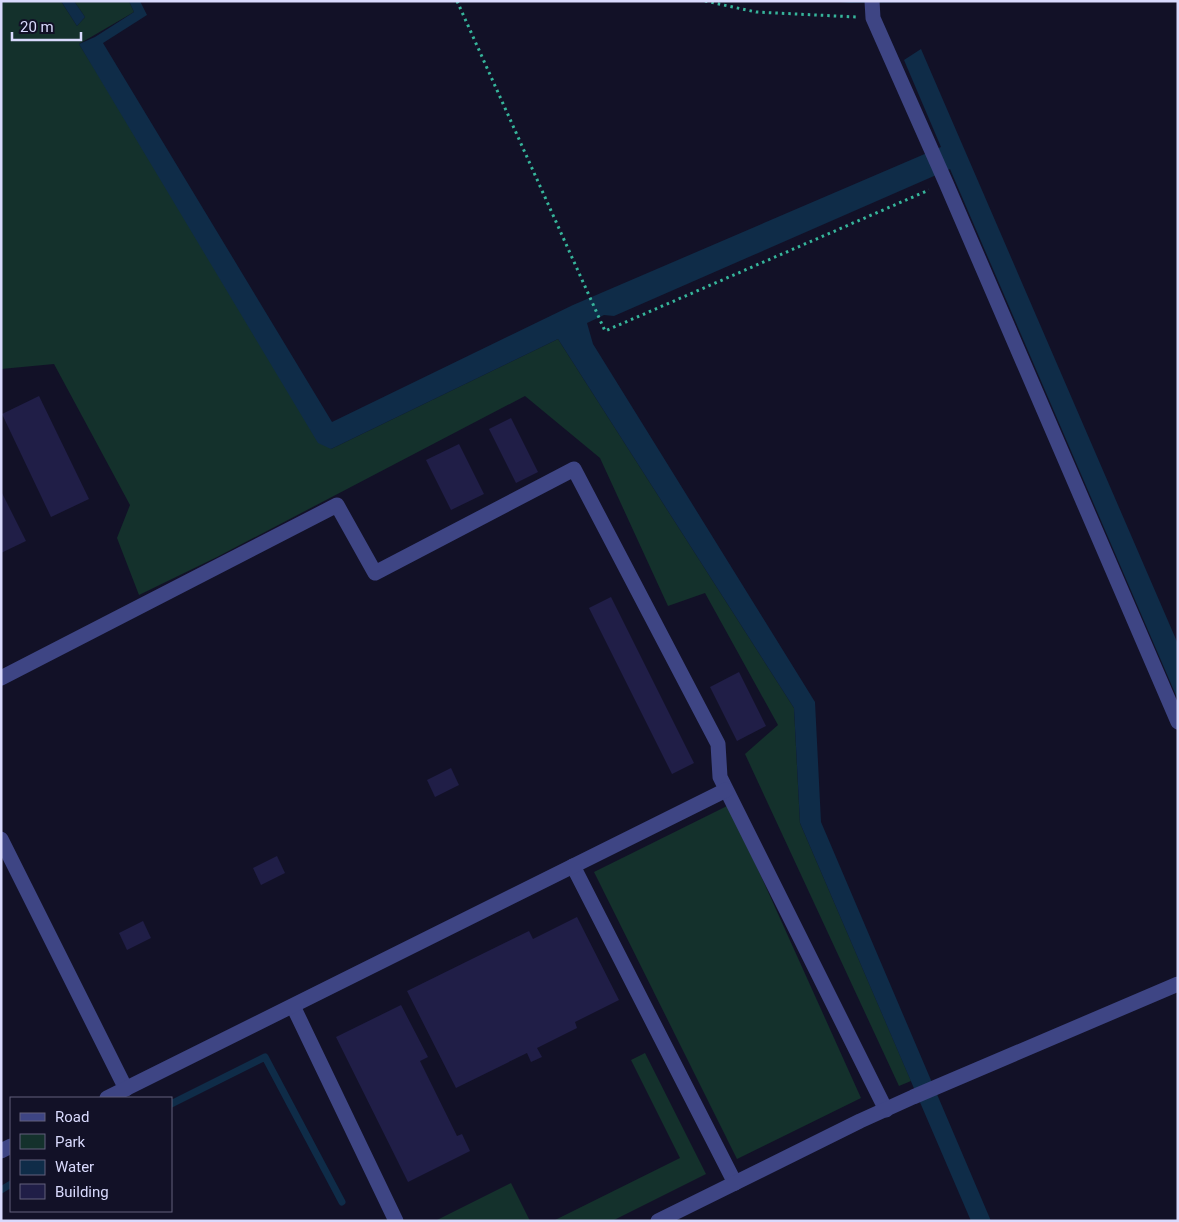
<svg xmlns="http://www.w3.org/2000/svg" width="1179" height="1222" viewBox="0 0 1179 1222" font-family="Roboto,sans-serif">
  <style>
    .green { fill: #14312c }
    .water { fill: #0f2c48 }
    .lines { fill: none; stroke-linecap: round; stroke-linejoin: round }
    .stream { stroke: #0f2c48; stroke-width: 7 }
    .building { fill: #201e47 }
    .path { stroke: #36b59b; stroke-width: 3; stroke-dasharray: 2.5 4; stroke-linecap: butt }
    .minor { stroke: #3e4584; stroke-width: 15 }
  </style>
  <rect width="100%" height="100%" fill="#121127"/>
  <g class="green">
    <path d="M1,1h60l16,25 8,-9 -11,-16h55l5,11 -55,32 252,405 227,-110 236,369 6,115 111,258 -12,5 -154,-332 33,-29 -73,-132 -37,13 -68,-148 -75,-62 -308,161 -78,38 -22,-57 13,-33 -76,-141 -53,5z"/>
    <path d="M729,805l132,293 -124,61 -143,-287z"/>
    <path d="M645,1053l61,121 -94,47h-59l127,-63 -49,-98z"/>
    <path d="M511,1183l19,38h-95z"/>
  </g>
  <g class="water">
    <path d="M61,1h13l11,16 -8,9z"/>
    <path d="M129,1h11l7,14 -44,28 229,379 241,-117 368,-158 -37,-87 17,-11 257,595v56l-228,-531 -336,147 -10,-1 -17,8 6,21 222,358 6,120 170,399h-20l-171,-398 -6,-115 -236,-369 -227,110 -13,-6 -239,-399 16,-7 39,-25z"/>
    <path d="M831,1h160l-141,2z"/>
  </g>
  <g class="lines">
    <g class="stream">
      <path d="M171,1104l94,-47 77,145"/>
      <path d="M1,1190l10,-6"/>
    </g>
  </g>
  <g class="building">
    <path d="M39,396l50,103 -38,18 -49,-103z"/>
    <path d="M511,418l27,54 -22,11 -27,-54z"/>
    <path d="M459,444l25,50 -33,16 -25,-50z"/>
    <path d="M1,491l25,50 -25,12z"/>
    <path d="M611,597l83,166 -22,11 -83,-166z"/>
    <path d="M739,672l27,54 -29,15 -27,-54z"/>
    <path d="M451,768l8,17 -24,12 -8,-17z"/>
    <path d="M277,856l8,17 -24,12 -8,-17z"/>
    <path d="M577,917l42,83 -44,22 2,6 -40,20 5,9 -11,5 -4,-9 -71,35 -49,-97 122,-60 4,8z"/>
    <path d="M143,921l8,17 -24,12 -8,-17z"/>
    <path d="M401,1005l27,52 -8,4 37,75 5,-2 8,17 -62,31 -72,-145z"/>
  </g>
  <g class="lines">
    <g class="path">
      <path d="M457,1l148,330 324,-141"/>
      <path d="M705,1l51,11 100,5"/>
    </g>
    <g class="minor">
      <path d="M872,1l1,17 73,165 232,539"/>
      <path d="M1,678l336,-173 38,68 199,-104 144,275 2,33 166,333"/>
      <path d="M1,839l125,250"/>
      <path d="M573,866l162,317"/>
      <path d="M293,1006l103,215"/>
      <path d="M107,1098l619,-308"/>
      <path d="M1,1151l10,-5"/>
      <path d="M658,1221l202,-100 53,-24 265,-113"/>
    </g>
  </g>
  <rect width="1179" height="1222" fill="none" stroke="#d9dafd" stroke-width="5"/>
  <rect x="10" y="1097" width="162" height="115" fill="#121127" stroke="#62617d"/>
  <rect x="20" y="1113" width="25" height="8" fill="#3e4584" stroke="#62617d"/>
  <text x="55" y="1122" font-size="15" fill="#d9dafd">Road</text>
  <rect x="20" y="1134" width="25" height="15" fill="#14312c" stroke="#62617d"/>
  <text x="55" y="1147" font-size="15" fill="#d9dafd">Park</text>
  <rect x="20" y="1160" width="25" height="15" fill="#0f2c48" stroke="#62617d"/>
  <text x="55" y="1172" font-size="15" fill="#d9dafd">Water</text>
  <rect x="20" y="1184" width="25" height="15" fill="#201e47" stroke="#62617d"/>
  <text x="55" y="1197" font-size="15" fill="#d9dafd">Building</text>
  <path d="M12 32v8h69v-8" fill="none" stroke="#d9dafd" stroke-width="2.5"/>
  <text x="20" y="32" font-size="15" fill="#d9dafd" stroke="#121127" stroke-width="4" paint-order="stroke">20 m</text>
</svg>
